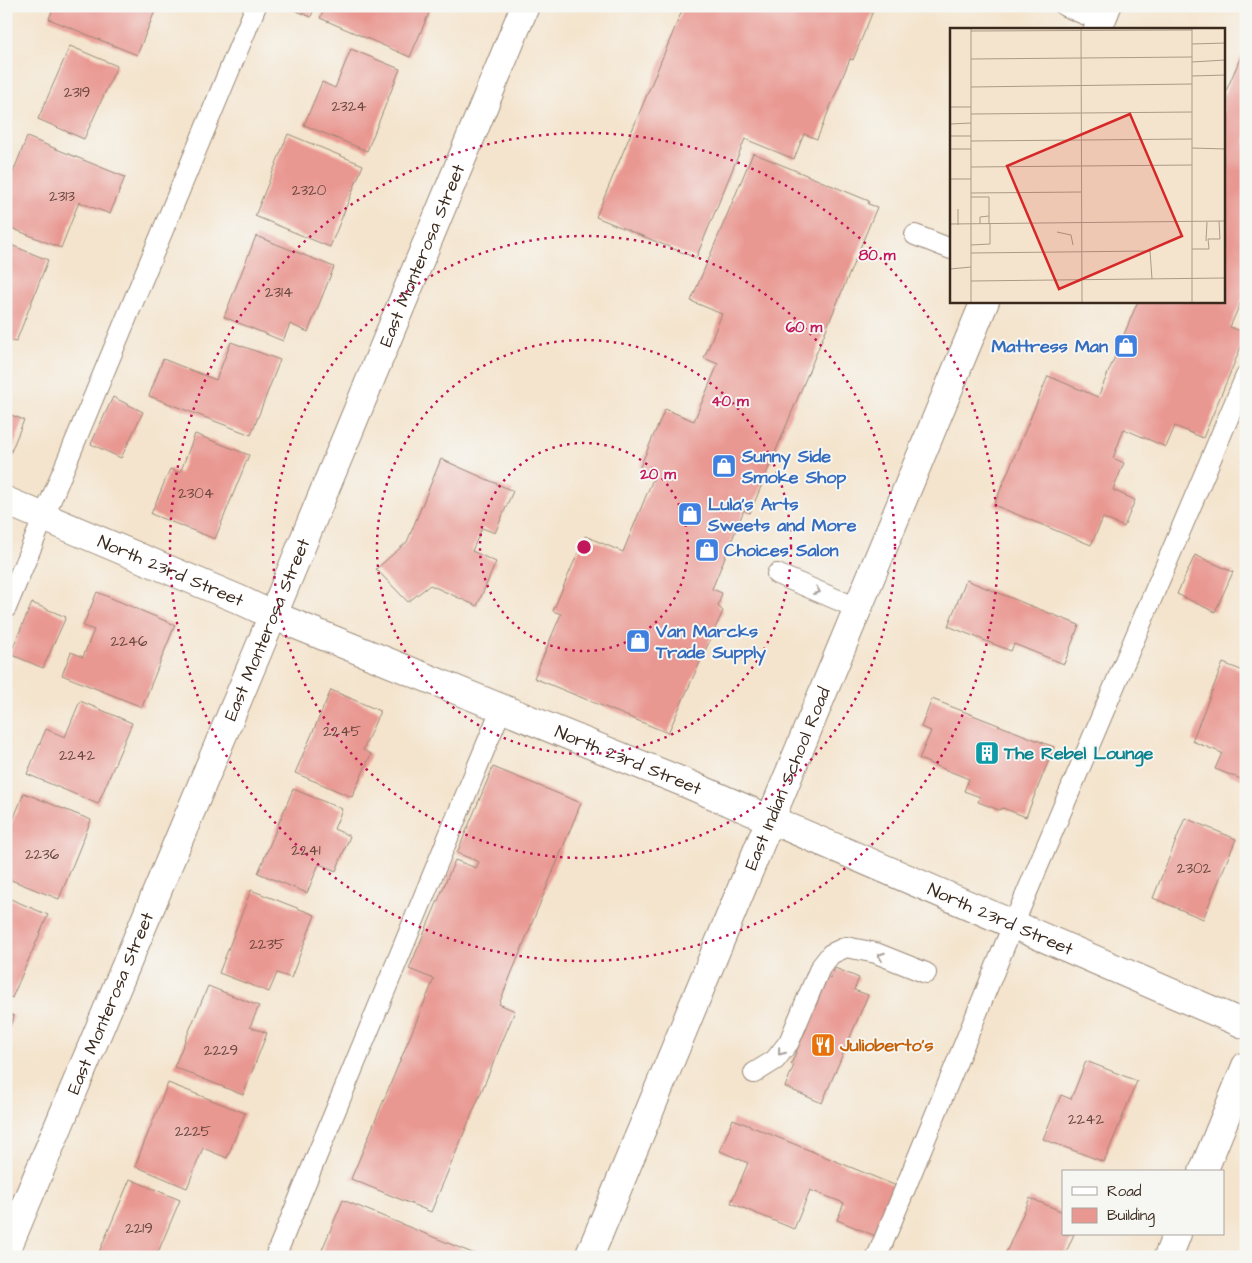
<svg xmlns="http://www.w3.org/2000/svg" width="1252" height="1263" viewBox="0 0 1252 1263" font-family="'Architects Daughter',sans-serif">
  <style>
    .building { fill: #e99791 }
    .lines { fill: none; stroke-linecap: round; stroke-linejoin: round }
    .service-casing { stroke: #988776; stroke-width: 22 }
    .minor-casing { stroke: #988776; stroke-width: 30 }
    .secondary-casing { stroke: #988776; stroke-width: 30 }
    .service { stroke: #fff; stroke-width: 20 }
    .minor { stroke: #fff; stroke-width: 28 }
    .secondary { stroke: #fff; stroke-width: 28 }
    .oneway { stroke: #a79f9a }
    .ring { fill: none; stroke: #c2185b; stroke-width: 2.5; stroke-dasharray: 2.5 5 }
    .labels { text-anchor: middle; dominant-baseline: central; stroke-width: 4; stroke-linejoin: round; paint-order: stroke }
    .number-label { font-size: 15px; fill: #66453b }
    .street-label { font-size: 18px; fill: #3b2a1e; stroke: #f6f6f2 }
    .shop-label { font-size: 18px; font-weight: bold; fill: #366cbe; stroke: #f6f6f2; text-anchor: start }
    .culture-label { font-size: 18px; font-weight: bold; fill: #0d838f; stroke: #f6f6f2; text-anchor: start }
    .food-label { font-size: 18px; font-weight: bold; fill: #c56008; stroke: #f6f6f2; text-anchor: start }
    .inset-road { fill: none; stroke: #aa9a87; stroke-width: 1 }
    .view { fill: #d62828; fill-opacity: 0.15; stroke: #d62828; stroke-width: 2.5 }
    .inset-edge { fill: none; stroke: #3b2a1e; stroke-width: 2.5 }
    .centre { fill: #c2185b; stroke: #f6f6f2; stroke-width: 2.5 }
    .ring-label { font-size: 15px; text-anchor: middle; font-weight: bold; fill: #c2185b; stroke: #f6f6f2; stroke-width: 4; stroke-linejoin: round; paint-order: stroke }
  </style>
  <rect width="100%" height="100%" fill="#f6f6f2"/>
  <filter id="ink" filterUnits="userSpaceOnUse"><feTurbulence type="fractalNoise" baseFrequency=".02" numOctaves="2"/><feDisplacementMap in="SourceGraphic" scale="10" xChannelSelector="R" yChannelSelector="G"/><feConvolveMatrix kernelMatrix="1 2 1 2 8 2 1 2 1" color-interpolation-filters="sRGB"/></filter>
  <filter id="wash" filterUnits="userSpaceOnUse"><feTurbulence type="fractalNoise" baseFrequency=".0096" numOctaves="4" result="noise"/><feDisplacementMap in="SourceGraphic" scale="20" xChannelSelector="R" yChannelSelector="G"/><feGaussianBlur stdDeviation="1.12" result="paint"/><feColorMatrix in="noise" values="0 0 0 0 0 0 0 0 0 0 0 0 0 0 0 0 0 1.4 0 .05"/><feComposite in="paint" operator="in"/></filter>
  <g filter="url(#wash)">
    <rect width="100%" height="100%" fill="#f4e4cd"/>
    <g id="blocks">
      <g class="building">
        <path d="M54,6h23l7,3 1,-3h72l-20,49 -88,-36z"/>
        <path d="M285,6h30l-4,11z"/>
        <path d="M326,6h106l-22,51 -90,-39z"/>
        <path d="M684,6h191l-22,54 -3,-1 -33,80 -13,-5 -10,25 -49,-20 -49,119 -100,-41z"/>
        <path d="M1246,45v253l-3,-1 -13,30 16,6v2l-43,103 -28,-12 -9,21 -42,-18 -11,29 11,5 -11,27 22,10 -11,27 -21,-9 -12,27 -97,-40 54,-129 50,21 40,-96h85v-203z"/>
        <path d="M70,46l47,20 -33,73 -46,-20z"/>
        <path d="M351,49l49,20 -33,82 -63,-26 18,-43 13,6z"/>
        <path d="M288,134l75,31 -33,82 -75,-31z"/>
        <path d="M27,137l98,40 -15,37 -31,-12 -18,46 -55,-22v-36z"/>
        <path d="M753,153l116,48 -1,3 9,3 -127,306 -6,-3 -32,79 10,4 -4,13 5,5 -55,122 -134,-55 27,-64 -8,-3 32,-75 38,16 32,-78 -15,-7 25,-58 29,12 24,-57 -14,-6 18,-44 -31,-13z"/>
        <path d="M256,236l78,31 -26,65 -18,-8 -7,17 -59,-24z"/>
        <path d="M6,243l42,17 -32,82 -10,-3z"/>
        <path d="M231,342l49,18 -29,75 -102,-39 14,-37 53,21z"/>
        <path d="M113,397l30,15 -22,46 -30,-14z"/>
        <path d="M6,413l18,7 -14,34 -4,-2z"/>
        <path d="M195,434l54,21 -34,84 -64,-25 19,-45 10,4z"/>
        <path d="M441,459l72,32 -18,42 -13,-5 -10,23 24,11 -19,44 -47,-21 -22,17 -32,-33 31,-27z"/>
        <path d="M1195,555l38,17 -18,40 -38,-18z"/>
        <path d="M966,580l113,45 -15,39 -50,-20 -3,7 -63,-25z"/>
        <path d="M97,592l78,33 -33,82 -80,-32 9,-23 12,5 11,-27 -11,-4z"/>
        <path d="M32,603l34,14 -23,51 -33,-14z"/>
        <path d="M1223,663l23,9v109l-31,-12 7,-16 -30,-12z"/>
        <path d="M331,690l49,21 -17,39 8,4 -19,43 -57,-24z"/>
        <path d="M932,699l122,48 -28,70 -23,-9 -4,2 -21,-8 2,-5 -16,-6 5,-12 -50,-20 12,-28 -10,-4z"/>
        <path d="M80,701l52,22 -34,81 -71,-30 19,-45 19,8z"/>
        <path d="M493,767l88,36 -82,201 16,7 -84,201 -80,-33 83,-200 -25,-10 46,-109 21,8 3,-6 -22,-9z"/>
        <path d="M293,789l49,20 -8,20 16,7 -14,35 -17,-7 -12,29 -49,-20z"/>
        <path d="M24,793l67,27 -32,79 -53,-21v-49l3,1z"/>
        <path d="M1185,818l51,21 -33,80 -50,-21z"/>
        <path d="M251,890l64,25 -24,63 -14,-5 -8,19 -50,-19z"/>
        <path d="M6,897l42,18 -36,83 -6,-3z"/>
        <path d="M835,968l24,10 -5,12 14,5 -46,108 -37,-16 9,-22 -3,-1 16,-37 -2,-1 6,-17 3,1 13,-32 3,1z"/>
        <path d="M208,986l51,20 -9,21 17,6 -24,62 -69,-28z"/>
        <path d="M6,1013l8,3 -8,20z"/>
        <path d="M1086,1061l51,20 -33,81 -61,-23 18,-44 10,4z"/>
        <path d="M168,1083l77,30 -18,45 -24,-10 -16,40 -52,-22z"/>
        <path d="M733,1119l166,68 -21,50 -41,-17 7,-17 -34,-13 -16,39 -63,-26 17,-40 -28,-12z"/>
        <path d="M130,1179l50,21 -24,57h-59z"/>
        <path d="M1030,1198l33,14v22h11l-10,23h-60z"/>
        <path d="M343,1200l139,57h-163z"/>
      </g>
    </g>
  </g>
  <g filter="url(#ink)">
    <use href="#blocks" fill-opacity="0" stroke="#988776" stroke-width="1"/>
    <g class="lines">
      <defs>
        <g id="service">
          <path d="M1065,6l36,15"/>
          <path d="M915,235l36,14"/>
          <path d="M777,574l80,34"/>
          <path d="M6,608l250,-602"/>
          <path d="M754,1073l21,-13 14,-18 31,-74 11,-14 15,-7 30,6 50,20"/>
          <path d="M275,1257l227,-550"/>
          <path d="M877,1257l136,-332 233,-549"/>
        </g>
        <g id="minor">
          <path id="s1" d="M6,501l232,98 34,16 416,169 558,241"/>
          <path d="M1203,1172l43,-106"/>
          <path id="s2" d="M6,1251l252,-600 267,-645"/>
          <path d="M1168,1257l9,-23"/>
        </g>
        <g id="secondary">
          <path d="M1098,29l9,-23"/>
          <path id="s3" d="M589,1257l396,-956"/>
        </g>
      </defs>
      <use href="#service" class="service-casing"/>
      <use href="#minor" class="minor-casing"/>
      <use href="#secondary" class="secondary-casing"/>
      <use href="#service" class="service"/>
      <use href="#minor" class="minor"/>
      <use href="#secondary" class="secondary"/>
    </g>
    <defs><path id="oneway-chevron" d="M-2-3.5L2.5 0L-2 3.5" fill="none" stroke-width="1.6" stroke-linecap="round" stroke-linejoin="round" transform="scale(1.25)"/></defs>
    <g class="oneway">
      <use href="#oneway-chevron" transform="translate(817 591) rotate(23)"/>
      <use href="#oneway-chevron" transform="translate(881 956) rotate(-160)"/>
      <use href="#oneway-chevron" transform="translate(781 1052) rotate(129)"/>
    </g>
  </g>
  <g class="ring">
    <circle cx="584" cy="547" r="104"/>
    <circle cx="584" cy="547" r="207"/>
    <circle cx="584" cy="547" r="311"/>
    <circle cx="584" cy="547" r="414"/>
  </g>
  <defs>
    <symbol id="shop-square" viewBox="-11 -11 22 22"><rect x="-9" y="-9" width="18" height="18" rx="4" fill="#3f7fe0" stroke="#f6f6f2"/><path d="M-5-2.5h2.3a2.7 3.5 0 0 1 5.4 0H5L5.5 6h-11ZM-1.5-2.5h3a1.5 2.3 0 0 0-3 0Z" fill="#fff"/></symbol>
    <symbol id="building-square" viewBox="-11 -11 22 22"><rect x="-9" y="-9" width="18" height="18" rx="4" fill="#0f9aa8" stroke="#f6f6f2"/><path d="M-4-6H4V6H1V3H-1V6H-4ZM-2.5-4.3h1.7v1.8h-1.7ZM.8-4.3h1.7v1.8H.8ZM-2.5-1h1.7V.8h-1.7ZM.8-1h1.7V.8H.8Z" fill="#fff"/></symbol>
    <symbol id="restaurant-square" viewBox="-11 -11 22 22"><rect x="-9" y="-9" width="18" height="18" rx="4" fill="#e8710a" stroke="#f6f6f2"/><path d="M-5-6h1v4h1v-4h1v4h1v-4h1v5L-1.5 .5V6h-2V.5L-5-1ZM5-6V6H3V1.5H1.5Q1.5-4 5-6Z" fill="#fff"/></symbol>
  </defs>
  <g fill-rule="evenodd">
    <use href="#shop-square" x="1112" y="332" width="28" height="28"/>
    <use href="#shop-square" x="710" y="452" width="28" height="28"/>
    <use href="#shop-square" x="676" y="500" width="28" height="28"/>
    <use href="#shop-square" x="693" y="536" width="28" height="28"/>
    <use href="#shop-square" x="624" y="627" width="28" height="28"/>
    <use href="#building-square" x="973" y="739" width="28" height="28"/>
    <use href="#restaurant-square" x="809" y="1031" width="28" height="28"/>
  </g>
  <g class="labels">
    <g class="number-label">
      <text x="77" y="92">2319</text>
      <text x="349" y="106">2324</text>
      <text x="309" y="190">2320</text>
      <text x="62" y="196">2313</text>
      <text x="279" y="292">2314</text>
      <text x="196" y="493">2304</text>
      <text x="129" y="641">2246</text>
      <text x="342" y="731">2245</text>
      <text x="77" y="755">2242</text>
      <text x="306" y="850">2241</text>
      <text x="42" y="854">2236</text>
      <text x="1194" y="868">2302</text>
      <text x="267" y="944">2235</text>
      <text x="221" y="1050">2229</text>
      <text x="1086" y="1119">2242</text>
      <text x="193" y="1131">2225</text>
      <text x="139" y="1228">2219</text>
    </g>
    <g class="street-label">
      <text stroke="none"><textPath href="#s2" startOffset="1079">East Monterosa Street</textPath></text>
      <text stroke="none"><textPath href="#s1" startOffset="179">North 23rd Street</textPath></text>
      <text stroke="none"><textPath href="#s2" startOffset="674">East Monterosa Street</textPath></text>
      <text stroke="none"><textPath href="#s1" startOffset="674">North 23rd Street</textPath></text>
      <text stroke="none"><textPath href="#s3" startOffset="518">East Indian School Road</textPath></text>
      <text stroke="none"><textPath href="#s1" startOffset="1079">North 23rd Street</textPath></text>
      <text stroke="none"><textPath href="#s2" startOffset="269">East Monterosa Street</textPath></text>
    </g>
    <g class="shop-label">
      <text x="1108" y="346" text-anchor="end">Mattress Man</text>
      <text x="742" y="456">Sunny Side<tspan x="742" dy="21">Smoke Shop</tspan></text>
      <text x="708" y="504">Lula’s Arts<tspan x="708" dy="21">Sweets and More</tspan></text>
      <text x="724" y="550">Choices Salon</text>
      <text x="656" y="631">Van Marcks<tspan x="656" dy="21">Trade Supply</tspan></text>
    </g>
    <g class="culture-label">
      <text x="1004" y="753">The Rebel Lounge</text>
    </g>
    <g class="food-label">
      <text x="840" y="1045">Julioberto’s</text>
    </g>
  </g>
  <g transform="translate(950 28)">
    <rect width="275" height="275" fill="#f4e4cd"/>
    <path class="inset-road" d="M131,1l1,273M242,1v273M21,3l221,-1M242,16l33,-1M21,31l221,-2M242,34l33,-2M242,48l33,-1M21,59l221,-3M0,79h21M21,86l221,-2M0,96l21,-1M0,108h21M21,113l221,-2M242,120l33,1M0,121h21M21,139l221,-2M0,151h21M21,165l111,-1M21,169h18v27M8,181v16M0,196l275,-3M30,196v-7l9,-1M107,204l14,3 2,10M256,213l1,-19M21,217l19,-1v-20M242,221h17l-1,-10h12l-1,-18M21,225l179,-2 2,28M0,241l21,-2M21,253l254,-3M21,274v-273"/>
    <path class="view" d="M180,86l52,122 -123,53 -52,-123z"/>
    <rect width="275" height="275" class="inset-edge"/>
  </g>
  <circle cx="584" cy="547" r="8" class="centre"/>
  <g class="ring-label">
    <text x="877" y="260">80 m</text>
    <text x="804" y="332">60 m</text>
    <text x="730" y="406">40 m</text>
    <text x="658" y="479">20 m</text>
  </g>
  <rect width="1252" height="1263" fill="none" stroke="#f6f6f2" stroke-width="25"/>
  <rect x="1062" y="1170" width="162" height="65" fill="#f6f6f2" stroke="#aba49d"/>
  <rect x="1072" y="1187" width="25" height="8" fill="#ffffff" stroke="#aba49d"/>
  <text x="1107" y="1196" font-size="15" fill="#3b2a1e">Road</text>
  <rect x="1072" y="1208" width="25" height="15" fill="#e99791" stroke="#aba49d"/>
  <text x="1107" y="1220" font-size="15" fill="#3b2a1e">Building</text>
</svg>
